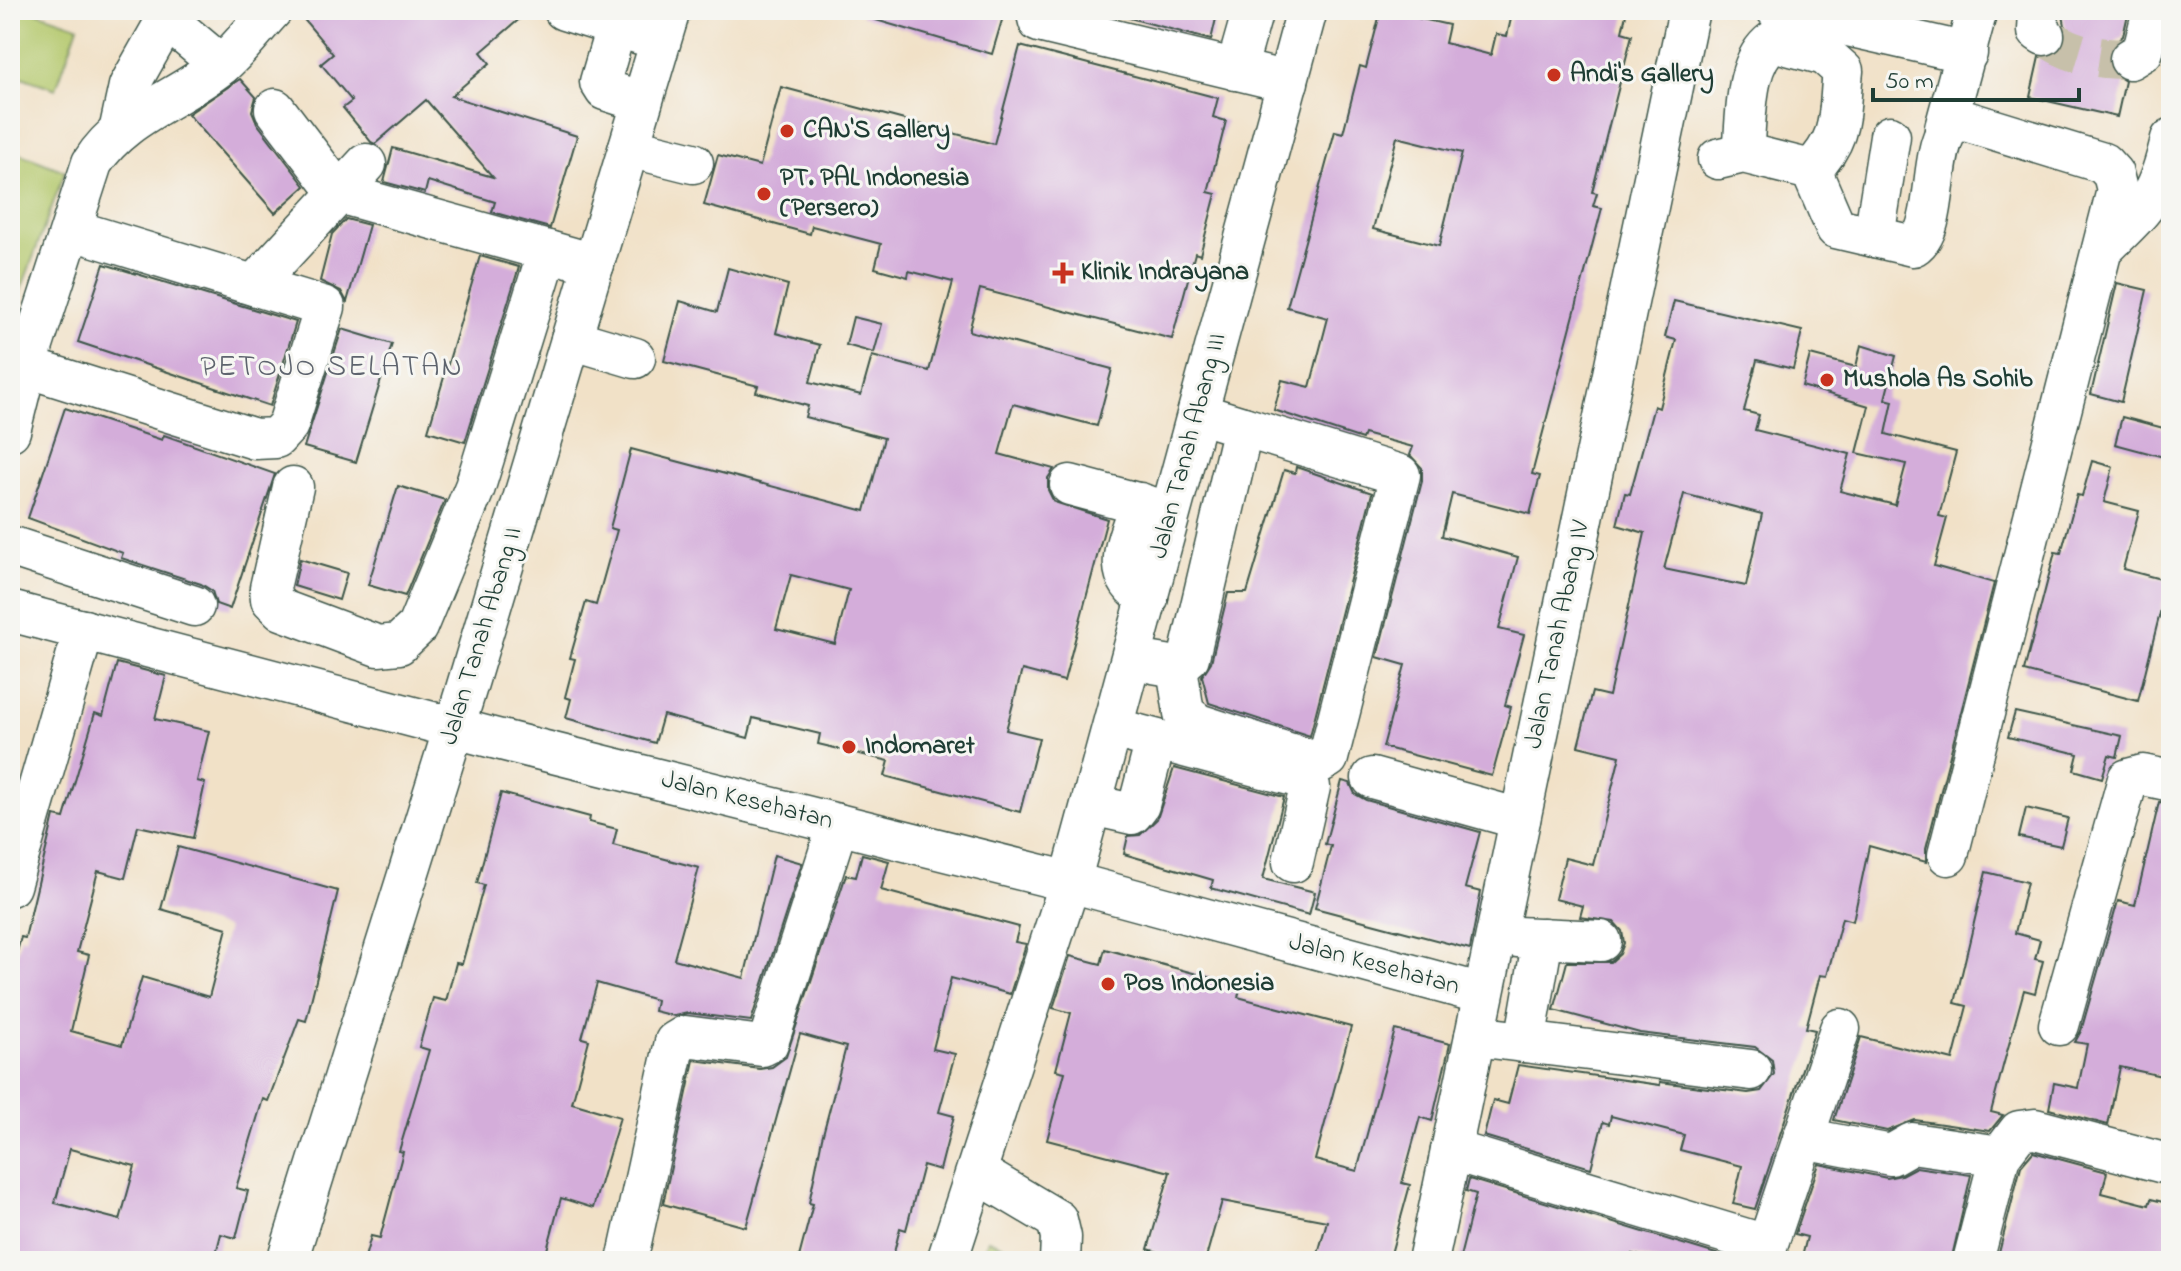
<svg xmlns="http://www.w3.org/2000/svg" width="2181" height="1271" viewBox="0 0 2181 1271" font-family="'Indie Flower',sans-serif">
  <style>
    .green { fill: #b4c86c; stroke: #6a8250; stroke-width: 2 }
    .building { fill: #d4adda; fill-rule: evenodd }
    .lines { fill: none; stroke-linecap: round; stroke-linejoin: round }
    .minor-tunnel { stroke: #c7c0aa; stroke-width: 40; stroke-dasharray: 40 20; stroke-linecap: butt }
    .minor-casing { stroke: #3e564a; stroke-width: 43 }
    .minor { stroke: #fff; stroke-width: 40 }
    .poi-dot { fill: #c8321e; stroke: #f6f6f2; stroke-width: 3 }
    .labels { text-anchor: middle; dominant-baseline: central; stroke-width: 6; stroke-linejoin: round; paint-order: stroke }
    .poi-label { font-size: 26px; font-weight: bold; fill: #1f3d34; stroke: #f6f6f2; text-anchor: start }
    .street-label { font-size: 26px; fill: #1f3d34; stroke: #f6f6f2 }
    .quarter-label { font-size: 30px; letter-spacing: 2px; fill: #5e646e; stroke: #f6f6f2 }
  </style>
  <rect width="100%" height="100%" fill="#f6f6f2"/>
  <filter id="ink" filterUnits="userSpaceOnUse"><feTurbulence type="fractalNoise" baseFrequency=".0125" numOctaves="2"/><feDisplacementMap in="SourceGraphic" scale="16" xChannelSelector="R" yChannelSelector="G"/><feConvolveMatrix kernelMatrix="1 2 1 2 8 2 1 2 1" color-interpolation-filters="sRGB"/></filter>
  <filter id="wash" filterUnits="userSpaceOnUse"><feTurbulence type="fractalNoise" baseFrequency=".006" numOctaves="4" result="noise"/><feDisplacementMap in="SourceGraphic" scale="32" xChannelSelector="R" yChannelSelector="G"/><feGaussianBlur stdDeviation="1.8" result="paint"/><feColorMatrix in="noise" values="0 0 0 0 0 0 0 0 0 0 0 0 0 0 0 0 0 1.4 0 .05"/><feComposite in="paint" operator="in"/></filter>
  <g filter="url(#wash)">
    <rect width="100%" height="100%" fill="#f1e1c7"/>
    <g class="green">
      <path d="M10,10h21l47,16 -22,63 -46,-16z"/>
      <path d="M10,150l55,21 -54,146h-1z"/>
      <path d="M988,1240l53,21h-61z"/>
    </g>
    <g id="blocks">
      <g class="building">
        <path d="M296,10h234l-49,42 9,11 -39,33 126,40 -27,92 -58,-16 3,-10 -67,-21 -3,12 -41,-11 9,-34 100,29 -67,-77 -51,44 -4,-2 -28,-34 9,-7 -31,-37 12,-10z"/>
        <path d="M862,10h143l-13,44 -130,-38z"/>
        <path d="M1127,10h91l-7,30 -85,-23z"/>
        <path d="M1381,10l68,15 -4,18 46,12 5,-21 11,2 6,-26h114l-5,22 10,3 -40,157 5,1 -4,13 9,2 -70,266 8,2 -10,38 -78,-20 -10,42 76,21 -19,72 25,6 -19,70 6,2 -19,69 -109,-29 22,-82 -28,-8 45,-176v-13l-12,-13 3,-8 -49,-13 -2,5 -88,-29 8,-30 28,7 18,-69 -41,-11 48,-176 8,2 17,-67 6,2zM1397,137l65,16 -23,93 -66,-17z"/>
        <path d="M2062,10h67l-6,26 -13,11 -3,12 4,13 14,9 -8,36 -87,-20 9,-40 14,-1 10,-9 4,-11z"/>
        <path d="M1020,46l198,52 -5,19 13,4 -18,71 8,2 -16,61 -5,-2 -23,86 -192,-50 -11,42 143,38 -15,57 -84,-22 -14,50 55,15 -6,9v12l6,12 53,17 -43,162 -42,-11 -16,60 33,8 -19,74 -135,-36 4,-15 -71,-17 2,-10 -67,-16 -5,20 -85,-23 -8,28 -89,-25 5,-19 -6,-2 10,-38 -5,-1 16,-56 10,3 21,-75 -7,-2 21,-79 234,62 19,-73 -79,-21 3,-11 -52,-14 2,-6 -94,-25 16,-60 37,11 11,-44 60,17 -12,48 44,12 -10,37 51,13 11,-39 57,15 24,-89 -44,-11 -1,6 -33,-9 6,-24 -69,-18 -2,8 -106,-29 14,-50 42,11 21,-79 213,57zM791,575l58,15 -14,54 -59,-15z"/>
        <path d="M240,79l16,18 -4,14 5,12 48,63 -30,27 -87,-99z"/>
        <path d="M346,219l23,6 -22,77 -6,-11 -21,-10 12,-47z"/>
        <path d="M480,256l39,11 -54,175 -37,-11z"/>
        <path d="M104,264l192,58 -26,84 -192,-64z"/>
        <path d="M2117,283l30,7 -26,112 -30,-8z"/>
        <path d="M1674,301l128,30 -9,38 -36,-9 -13,51 15,4 -4,15 95,24 -10,37 55,14 11,-41 -49,-11 12,-47 -67,-20 8,-31 46,12 5,-22 35,11 -11,43 8,2 -7,33 70,18 -17,64 8,2 -13,48 60,17 -68,266v13l-57,-16 -16,75 -11,-3 -15,58 -7,-1 -14,53 9,2 -60,179 -22,-5 9,-38 -62,-16 4,-15 -73,-19 -2,8 -6,-2 -12,46 -107,-32 9,-36 15,4 10,-39 142,20v-3l88,11 13,-2 13,-17 -2,-14 -17,-13 -115,-14 -86,-23 13,-48h44l9,-8 4,-11 -2,-12 -8,-9 -34,-5 3,-11 -28,-7 10,-41 28,7 27,-109 -42,-10 14,-54 17,4 36,-163 -28,-8 8,-32 5,1 24,-88 5,2 17,-68 -11,-3zM1684,494l78,20 -16,72 -82,-17z"/>
        <path d="M853,317l29,7 -8,29 -28,-8z"/>
        <path d="M342,329l50,15 -36,118 -52,-15z"/>
        <path d="M65,408l97,32 2,-5 111,39 -45,135 -14,-5 -4,-13 -11,-7 -80,-26 2,-5 -95,-35z"/>
        <path d="M2122,417l49,13v29l-56,-15z"/>
        <path d="M2092,461l21,6 -9,35 35,9 -16,58 45,12 -30,120 -114,-30 31,-119 6,1 16,-58 5,1z"/>
        <path d="M1296,467l76,26 -62,243 -101,-33 -7,-27 9,-14 17,-69h19l37,-123 11,3z"/>
        <path d="M398,486l47,14 -40,96 -37,-11z"/>
        <path d="M300,559l47,14 -8,27 -45,-14z"/>
        <path d="M117,663l49,13 -11,43 54,12 -12,50 8,2 -12,55 -55,-12 -13,52 -27,-7 -21,81 12,3 -18,76 51,14 20,-68 67,20 18,-69 -66,-19 17,-62 160,44 -32,130 -7,-2 -31,82 -5,-2 -27,89 12,3 -12,47 -15,-4 -7,27h-204v-284l11,-40 4,1 29,-122 10,2 31,-105 8,3zM70,1149l65,17 -15,54 -65,-17z"/>
        <path d="M2015,712l107,24 -5,21 -8,-2 -7,23 -28,-8 4,-16 -70,-17z"/>
        <path d="M1174,768l110,29 -21,82 52,13 -6,23 -98,-27 2,-8 -89,-26 4,-18 12,-1 17,-16z"/>
        <path d="M1342,781l8,2 5,11 11,6 114,32 -15,56 16,4 -11,57 -155,-41 16,-62 -6,-2z"/>
        <path d="M501,793l89,24 -1,5 28,7 -4,16 86,23 -25,91 70,19 30,-123 28,8 -51,158 -63,-8 -14,3 -20,-5 2,-11 -59,-17 -15,55 7,2 -17,63 48,14 -27,91 -32,-10 -17,63h-180l7,-25 9,2 23,-86 -4,-1 30,-101 -10,-3 14,-49 13,3 10,-38 6,1 22,-79 -7,-2z"/>
        <path d="M2159,802l12,1v275l-51,-11 -12,58 -59,-16 5,-26 24,5 9,-44 -12,-2 6,-11 37,-130 17,4z"/>
        <path d="M2026,808l42,10 -7,28 -42,-9z"/>
        <path d="M862,854l27,7 -8,29 138,37 -4,15 11,2 -16,50 -59,-16 -18,71 22,5 -16,58 15,4 -14,54 -17,-5 -17,65 -6,-2 -8,33h-94l15,-57 -4,-1 13,-65 24,-91 -46,-13 -54,193 -83,-23 31,-144 66,9 12,-2 14,-10 60,-182 10,2z"/>
        <path d="M1986,872l41,10 -12,51 25,7 -5,19 8,2 -8,32 -11,-3 -21,76 -12,46 12,3 -13,16 -75,-11 -28,11 -53,-11 27,-83 92,23 14,-54 -12,-3z"/>
        <path d="M1105,949l136,37 -3,11 113,30 -36,133 42,11 38,-141 55,14 -18,77 -12,-4 -18,66 8,2 -21,76h-73l11,-40 -105,-20 -17,60h-17l-40,-12 22,-77 -123,-32 18,-68 -9,-2 15,-57 -18,-5 17,-52 31,8z"/>
        <path d="M2033,1152l74,20 -5,21 47,12 2,-6 20,5v57h-174l24,-95z"/>
        <path d="M1819,1164l68,14 14,-3 15,-8 55,8 -20,86h-150l6,-24 -12,-3z"/>
        <path d="M1469,1179l270,82h-80l-27,-7 -2,7h-171l17,-67 -10,-3z"/>
      </g>
    </g>
  </g>
  <g filter="url(#ink)">
    <use href="#blocks" fill-opacity="0" stroke="#3e564a" stroke-width="2"/>
    <g class="lines">
      <path class="minor-tunnel" d="M2044,35c26,20 54,24 86,24"/>
      <defs>
        <g id="minor">
          <path d="M564,10l76,24"/>
          <path d="M621,10l-21,72 5,8 37,12"/>
          <path d="M1036,10l3,12 249,60"/>
          <path d="M1777,10l190,43"/>
          <path d="M2039,10l-1,21 6,4"/>
          <path d="M166,19l55,46"/>
          <path d="M2130,59l13,-8 10,-41"/>
          <path d="M1236,70l17,-60"/>
          <path d="M275,109l64,84 209,58"/>
          <path d="M1945,128l32,-118"/>
          <path d="M119,132l10,-46 43,-76"/>
          <path d="M629,147l64,16"/>
          <path d="M1743,153c4,-35 0,-90 30,-112l52,14 18,16c-5,45 1,65 -32,99"/>
          <path d="M1718,159l25,-6 68,17 25,58 77,18c31,-19 11,-111 46,-127l144,44 10,11 4,16 -169,665"/>
          <path d="M1874,237l16,-101"/>
          <path d="M2104,248c43,-43 53,-48 67,-109"/>
          <path d="M254,285l112,-121"/>
          <path d="M571,339l64,19"/>
          <path d="M26,367l229,72 21,-1 12,-13 37,-118 -252,-77"/>
          <path d="M10,431l16,-64 66,-204c29,-47 87,-64 129,-98 18,-15 34,-37 51,-55"/>
          <path d="M1070,485l97,26"/>
          <path d="M293,487l-23,101 1,11 11,11 96,36 21,-2 18,-17 58,-140 73,-236 46,13"/>
          <path d="M1140,503c-11,36 -34,72 8,95"/>
          <path d="M10,546l184,60"/>
          <path d="M10,611l483,127 577,144 413,112"/>
          <path d="M1153,663l24,4 12,-10 54,-230 -26,-8"/>
          <path d="M1177,667l7,46 14,11 121,39 9,-5 72,-283 -157,-48"/>
          <path d="M1113,728l192,51 5,8 -17,75"/>
          <path d="M1372,778l148,41"/>
          <path d="M1092,805l40,9 7,-9 17,-65"/>
          <path d="M10,886l74,-256"/>
          <path d="M1517,937l84,4"/>
          <path d="M2059,1025l69,-246 15,-4 28,6"/>
          <path d="M1475,1036l276,34"/>
          <path d="M1525,1042l18,-104"/>
          <path d="M1803,1138l88,17 21,-12 88,13"/>
          <path d="M1451,1150l315,95"/>
          <path d="M978,1173l79,47 4,17 -1,24"/>
          <path d="M287,1261l177,-565 206,-686"/>
          <path d="M627,1261l48,-219 10,-6 77,10 6,-3 70,-219"/>
          <path d="M947,1261l123,-379 237,-872"/>
          <path d="M1428,1261l261,-1251"/>
          <path d="M1762,1261l78,-232"/>
          <path d="M1973,1261l27,-105 19,-25 16,-2 136,36"/>
        </g>
      </defs>
      <use href="#minor" class="minor-casing"/>
      <use href="#minor" class="minor"/>
    </g>
  </g>
  <g class="poi-dot">
    <circle cx="1554" cy="75" r="8"/>
    <circle cx="787" cy="131" r="8"/>
    <circle cx="764" cy="194" r="8"/>
    <path d="M1059 261h8v8h8v8h-8v8h-8v-8h-8v-8h8z"/>
    <circle cx="1827" cy="380" r="8"/>
    <circle cx="849" cy="747" r="8"/>
    <circle cx="1108" cy="984" r="8"/>
  </g>
  <g class="labels">
    <g class="poi-label">
      <text x="1570" y="75">Andi's Gallery</text>
      <text x="803" y="131">CAN'S Gallery</text>
      <text x="780" y="179">PT. PAL Indonesia<tspan x="780" dy="30">(Persero)</tspan></text>
      <text x="1081" y="273">Klinik Indrayana</text>
      <text x="1843" y="380">Mushola As Sohib</text>
      <text x="865" y="747">Indomaret</text>
      <text x="1124" y="984">Pos Indonesia</text>
    </g>
    <g class="street-label">
      <text transform="translate(1189 446) rotate(-75)">Jalan Tanah Abang III</text>
      <text transform="translate(1558 635) rotate(-78)">Jalan Tanah Abang IV</text>
      <text transform="translate(482 636) rotate(-73)">Jalan Tanah Abang II</text>
      <text transform="translate(747 801) rotate(14)">Jalan Kesehatan</text>
      <text transform="translate(1374 965) rotate(15)">Jalan Kesehatan</text>
    </g>
    <g class="quarter-label">
      <text x="332" y="368">PETOJO SELATAN</text>
    </g>
  </g>
  <rect width="2181" height="1271" fill="none" stroke="#f6f6f2" stroke-width="40"/>
  <path d="M1873 88v12h206v-12" fill="none" stroke="#1f3d34" stroke-width="4"/>
  <text x="1885" y="88" font-size="24" fill="#1f3d34" stroke="#f6f6f2" stroke-width="6" paint-order="stroke">50 m</text>
</svg>
